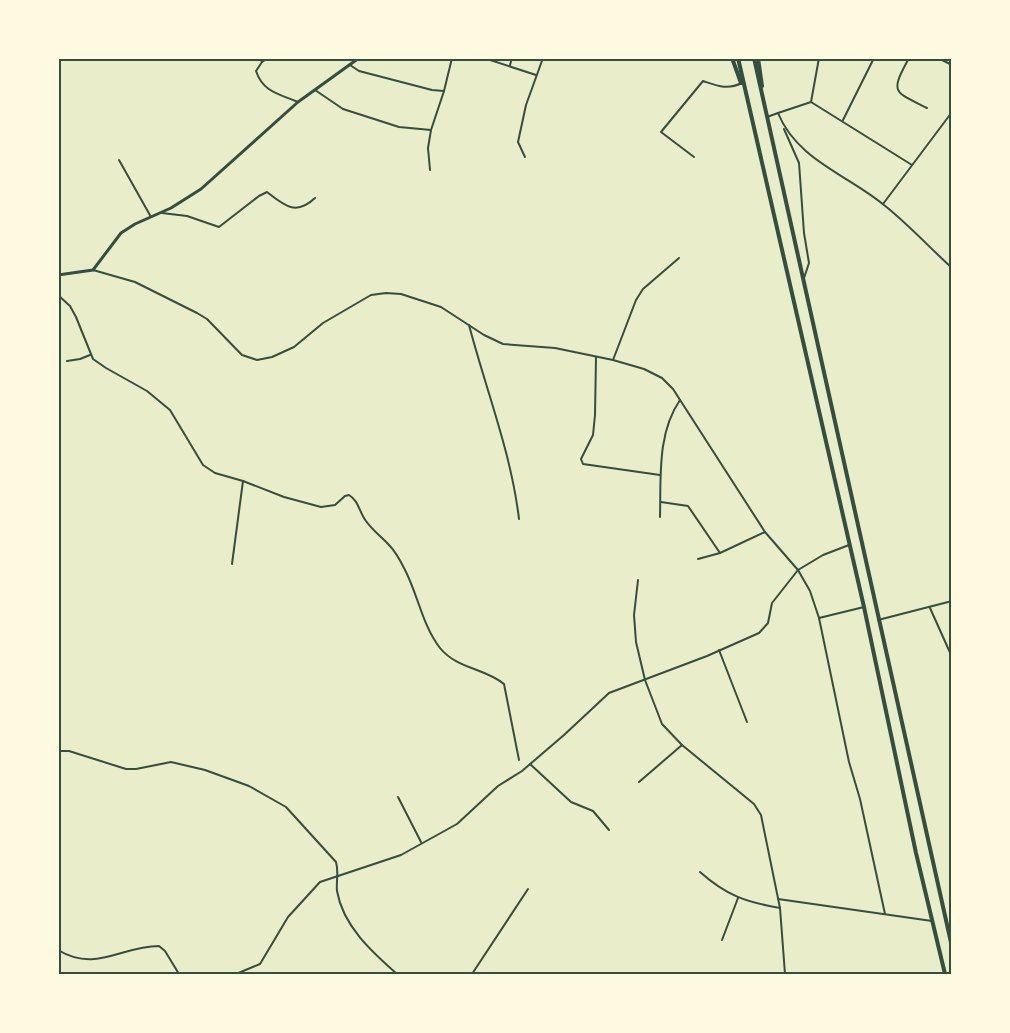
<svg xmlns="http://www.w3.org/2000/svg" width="1010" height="1033" viewBox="0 0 1010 1033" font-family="'Work Sans',sans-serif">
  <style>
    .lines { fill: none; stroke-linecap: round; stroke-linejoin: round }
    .minor { stroke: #344e41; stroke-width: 2 }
    .tertiary { stroke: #344e41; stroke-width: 3 }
    .trunk { stroke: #344e41; stroke-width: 4 }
    .neatline { fill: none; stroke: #344e41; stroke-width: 2 }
  </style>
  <rect width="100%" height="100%" fill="#e9edc9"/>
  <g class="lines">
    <g class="minor">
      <path d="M260,58l2,4 -6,9c7,21 23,23 42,31"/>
      <path d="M484,58l52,17"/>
      <path d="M909,58c-19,35 -16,33 18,50"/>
      <path d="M938,58l14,7"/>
      <path d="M262,62l6,-4"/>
      <path d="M350,65l9,6 73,19 12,1"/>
      <path d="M510,65l2,-7"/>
      <path d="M315,90l28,19 56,18 32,3"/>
      <path d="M811,102l101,63"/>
      <path d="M778,113l33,-11 8,-44"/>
      <path d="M767,117l11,-4c19,47 70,62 106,92 24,19 45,42 68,63"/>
      <path d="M843,120l31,-62"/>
      <path d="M784,129l15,34 5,70 5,30 -5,15"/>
      <path d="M525,157l-7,-15 8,-37 17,-47"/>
      <path d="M694,157l-33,-25 42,-51c15,5 24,9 39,2"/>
      <path d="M119,160l32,57"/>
      <path d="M430,170l-2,-22 3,-18 13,-39 8,-33"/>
      <path d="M883,204l69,-92"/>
      <path d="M162,213l25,3 32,11 40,-31 8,-4c18,14 29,24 48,6"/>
      <path d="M93,270l42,12 62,31 10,6 35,36 15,5 15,-3 22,-10 29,-24 48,-28 15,-2 15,1 40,13 43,28 19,9 52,4 58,12 31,9 18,9 11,11 92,143 33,38 12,21 9,27 45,-11"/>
      <path d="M58,295l12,11 6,11 17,42 13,9 41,23 23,19 33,55 12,8 28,8 41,16 37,10 14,-2 10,-9 4,-1c10,6 10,17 17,26 6,9 16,16 23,24 6,6 11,15 15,23 14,26 18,57 36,80 17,21 45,20 64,36l15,76"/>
      <path d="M469,325c17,65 42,127 50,194"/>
      <path d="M596,357l-1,58 -2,20 -12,24 2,5 77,11"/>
      <path d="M613,360l23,-60 7,-11 36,-31"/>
      <path d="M67,361l13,-2 10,-4"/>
      <path d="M661,502l27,4 32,47"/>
      <path d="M660,517c1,-39 -3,-84 20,-117"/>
      <path d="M698,559l22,-6 45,-21"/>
      <path d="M232,564l11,-83"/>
      <path d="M638,580l-4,35 2,27 9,38 17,44 20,21 72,59 7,11 19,93 5,66"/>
      <path d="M930,608l22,49"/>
      <path d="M819,618l30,144 11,37 25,115"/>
      <path d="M878,620l74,-19"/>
      <path d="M719,650l28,72"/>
      <path d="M58,751h11l57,18h10l35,-7 34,8 44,16 37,21 50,55c3,10 0,19 1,29 6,35 35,61 60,83"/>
      <path d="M530,764l41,38 22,9 16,19"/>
      <path d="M639,782l43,-37"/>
      <path d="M398,797l23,45"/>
      <path d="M700,872c26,23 45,30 80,36"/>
      <path d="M778,899l154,22"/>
      <path d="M722,940l16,-42"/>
      <path d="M58,950c38,23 63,-4 101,-4l6,5 14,23"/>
      <path d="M236,974l24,-10 28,-47 32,-35 81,-27 56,-31 41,-38 24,-15 42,-36 45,-42 98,-37 52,-23 9,-10 4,-20 26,-33 25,-15 26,-10"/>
      <path d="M472,974l56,-85"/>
    </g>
    <path class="tertiary" d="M58,275l35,-5 28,-37 14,-9 36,-16 30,-19 97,-87 61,-44"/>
    <g class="trunk">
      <path d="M732,58l9,25"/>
      <path d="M738,58l126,549 52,246 29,121"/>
      <path d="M754,58l198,889"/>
      <path d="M758,58l4,28"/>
    </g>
  </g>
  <rect width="1010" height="1033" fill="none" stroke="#fefae0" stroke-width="120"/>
  <rect x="60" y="60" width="890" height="913" class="neatline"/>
</svg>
